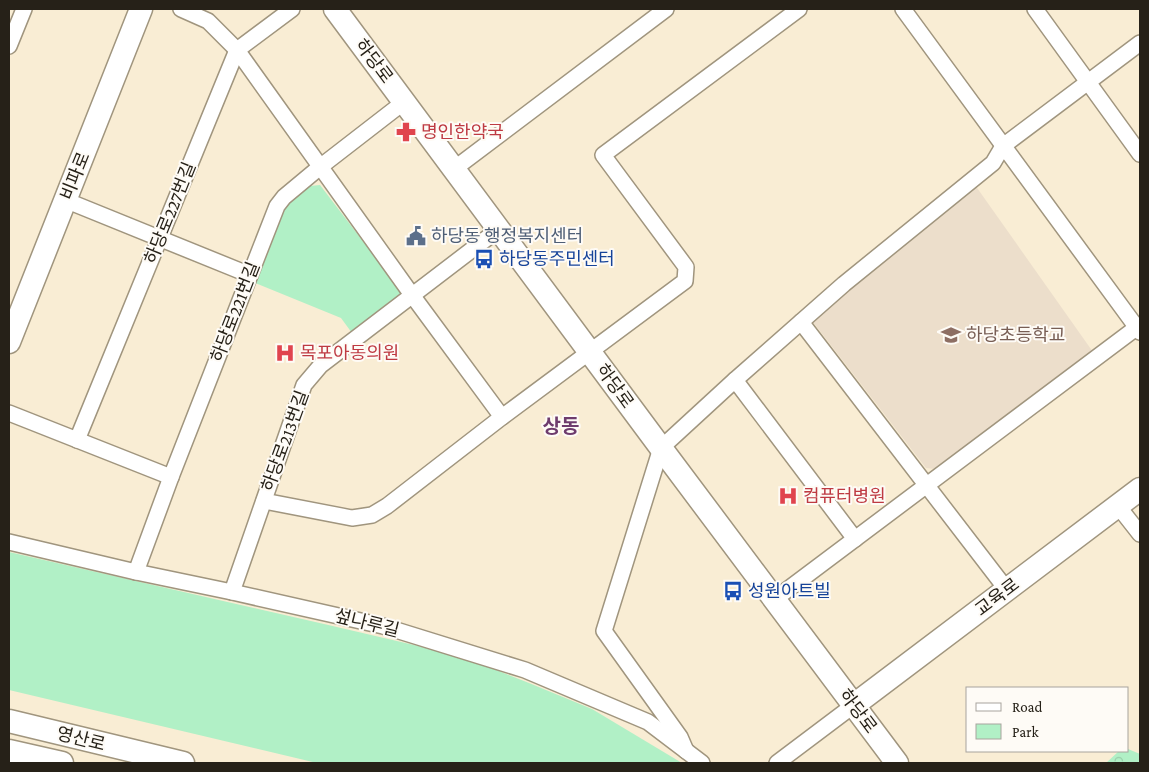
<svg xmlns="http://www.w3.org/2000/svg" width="1149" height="772" viewBox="0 0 1149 772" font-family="'Crimson Pro','Noto Sans KR',serif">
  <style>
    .education { fill: #ecdecb }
    .forest { fill: url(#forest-crowns) }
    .park { fill: #b1f0c6 }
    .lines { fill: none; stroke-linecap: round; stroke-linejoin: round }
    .street-casing { stroke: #a0957e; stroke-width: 18 }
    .secondary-casing { stroke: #a0957e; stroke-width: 25 }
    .street { stroke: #fff; stroke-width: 15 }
    .secondary { stroke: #fff; stroke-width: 22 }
    .labels { text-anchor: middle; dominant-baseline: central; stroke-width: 4; stroke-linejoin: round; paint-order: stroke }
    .street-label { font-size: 18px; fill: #262118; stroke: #fefbf6 }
    .health-label { font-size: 18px; fill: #be3a42; stroke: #fefbf6; text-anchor: start }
    .service-label { font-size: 18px; fill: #4e5e75; stroke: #fefbf6; text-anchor: start }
    .transit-label { font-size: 18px; fill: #164399; stroke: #fefbf6; text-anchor: start }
    .education-label { font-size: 18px; fill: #785e54; stroke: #fefbf6; text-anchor: start }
    .quarter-label { font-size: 20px; font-weight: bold; fill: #6e3c6d; stroke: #fefbf6 }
  </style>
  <defs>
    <pattern id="forest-crowns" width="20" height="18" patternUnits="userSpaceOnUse" patternTransform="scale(1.25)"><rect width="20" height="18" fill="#b1f0c6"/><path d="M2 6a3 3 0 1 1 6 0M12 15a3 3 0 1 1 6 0" fill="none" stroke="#98cea9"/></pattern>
  </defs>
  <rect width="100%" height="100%" fill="#f9edd4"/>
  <path class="education" d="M975,185l118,167 -158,117 -9,-1 -117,-151z"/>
  <path class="forest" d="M1128,749l12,5v9h-34l13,-12h9z"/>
  <g class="park">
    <path d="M320,185l81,106 1,6 -50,36 -11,-15 -88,-36 33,-78 24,-18z"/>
    <path d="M9,552l315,72 90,21 57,15 58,23 63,26 90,54h-365l-308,-73z"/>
  </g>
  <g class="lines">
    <defs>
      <g id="street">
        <path d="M181,9l27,12 29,29 175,245 90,122"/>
        <path d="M903,9l237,323"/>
        <path d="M1035,9l105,145"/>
        <path d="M9,46l15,-37"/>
        <path d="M454,169l212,-160"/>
        <path d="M65,200l185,75"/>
        <path d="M801,322l206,268"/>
        <path d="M735,380l120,159"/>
        <path d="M9,413l162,64"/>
        <path d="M77,440l160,-390 55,-41"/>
        <path d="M264,501l88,17 20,-3 15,-9 115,-89 183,-136 1,-14 -83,-112 196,-146"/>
        <path d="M1118,506l22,28"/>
        <path d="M9,542l127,30 96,20 151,34 142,44 123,52 54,41"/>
        <path d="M136,572l35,-95 106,-271 7,-9 36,-30 84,-65"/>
        <path d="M232,592l72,-207 17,-20 178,-136"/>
        <path d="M775,599l365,-274"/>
        <path d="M686,751l-6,-14 -76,-106 57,-183 74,-68 109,-96 149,-121 10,-17 137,-103"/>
        <path d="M777,763l77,-58"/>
      </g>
      <g id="secondary">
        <path d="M335,9l326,439 236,315"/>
        <path d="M9,342l132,-333"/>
        <path d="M854,705l286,-216"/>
        <path d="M9,721l174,42"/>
        <path d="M9,751l53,12"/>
      </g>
    </defs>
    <use href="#street" class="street-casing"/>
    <use href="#secondary" class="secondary-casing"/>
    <use href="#street" class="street"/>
    <use href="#secondary" class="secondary"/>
  </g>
  <defs>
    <symbol id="pharmacy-bare" viewBox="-9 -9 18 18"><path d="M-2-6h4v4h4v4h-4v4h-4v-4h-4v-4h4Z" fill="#e0444e" stroke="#fefbf6" stroke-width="2.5" paint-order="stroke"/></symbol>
    <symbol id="civic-bare" viewBox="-9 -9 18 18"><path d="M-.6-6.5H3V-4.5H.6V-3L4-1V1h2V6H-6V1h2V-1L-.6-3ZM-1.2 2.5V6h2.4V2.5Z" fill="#5c6f8a" stroke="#fefbf6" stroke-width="2.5" paint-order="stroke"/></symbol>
    <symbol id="bus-bare" viewBox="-9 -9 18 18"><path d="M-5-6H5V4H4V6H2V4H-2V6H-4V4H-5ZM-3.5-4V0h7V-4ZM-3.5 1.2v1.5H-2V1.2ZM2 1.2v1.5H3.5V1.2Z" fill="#1a4fb4" stroke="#fefbf6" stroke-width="2.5" paint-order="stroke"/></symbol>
    <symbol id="school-bare" viewBox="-9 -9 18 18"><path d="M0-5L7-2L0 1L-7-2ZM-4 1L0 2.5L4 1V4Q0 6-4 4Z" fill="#8d6e63" stroke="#fefbf6" stroke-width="2.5" paint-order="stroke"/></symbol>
    <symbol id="hospital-bare" viewBox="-9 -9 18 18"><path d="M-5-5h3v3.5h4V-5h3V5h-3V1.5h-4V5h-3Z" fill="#e0444e" stroke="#fefbf6" stroke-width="2.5" paint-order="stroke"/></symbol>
  </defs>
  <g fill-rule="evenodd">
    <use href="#pharmacy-bare" x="392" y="118" width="28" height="28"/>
    <use href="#civic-bare" x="402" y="222" width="28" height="28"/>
    <use href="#bus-bare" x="470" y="245" width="28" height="28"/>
    <use href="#school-bare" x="937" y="321" width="28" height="28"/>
    <use href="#hospital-bare" x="271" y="339" width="28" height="28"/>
    <use href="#hospital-bare" x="774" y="482" width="28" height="28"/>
    <use href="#bus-bare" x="719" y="577" width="28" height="28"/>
  </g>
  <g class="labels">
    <g class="street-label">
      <text transform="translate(374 61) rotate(53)">하당로</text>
      <text transform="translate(75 176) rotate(-68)">비파로</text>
      <text transform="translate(170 213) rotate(-68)">하당로227번길</text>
      <text transform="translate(235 312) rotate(-69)">하당로221번길</text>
      <text transform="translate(615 386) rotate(54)">하당로</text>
      <text transform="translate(285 441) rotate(-70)">하당로213번길</text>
      <text transform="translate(997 597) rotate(-37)">교육로</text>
      <text transform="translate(367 623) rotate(14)">섶나루길</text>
      <text transform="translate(858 711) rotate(53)">하당로</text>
      <text transform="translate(81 739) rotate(14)">영산로</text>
    </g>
    <g class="health-label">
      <text x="421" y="132">명인한약국</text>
      <text x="300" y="353">목포아동의원</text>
      <text x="803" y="496">컴퓨터병원</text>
    </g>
    <g class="service-label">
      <text x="431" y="236">하당동 행정복지센터</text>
    </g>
    <g class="transit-label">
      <text x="499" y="259">하당동주민센터</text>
      <text x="748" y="591">성원아트빌</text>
    </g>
    <g class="education-label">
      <text x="966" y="335">하당초등학교</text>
    </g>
    <g class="quarter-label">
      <text x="561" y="426">상동</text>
    </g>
  </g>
  <rect width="1149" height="772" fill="none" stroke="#262118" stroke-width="20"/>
  <rect x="966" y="687" width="162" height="65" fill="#fefbf6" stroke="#a8a49d"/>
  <rect x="976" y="703" width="25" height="8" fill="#ffffff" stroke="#a8a49d"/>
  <text x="1012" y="712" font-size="15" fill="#262118">Road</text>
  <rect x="976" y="724" width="25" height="15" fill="#b1f0c6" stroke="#a8a49d"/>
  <text x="1012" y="737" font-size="15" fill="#262118">Park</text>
</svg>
